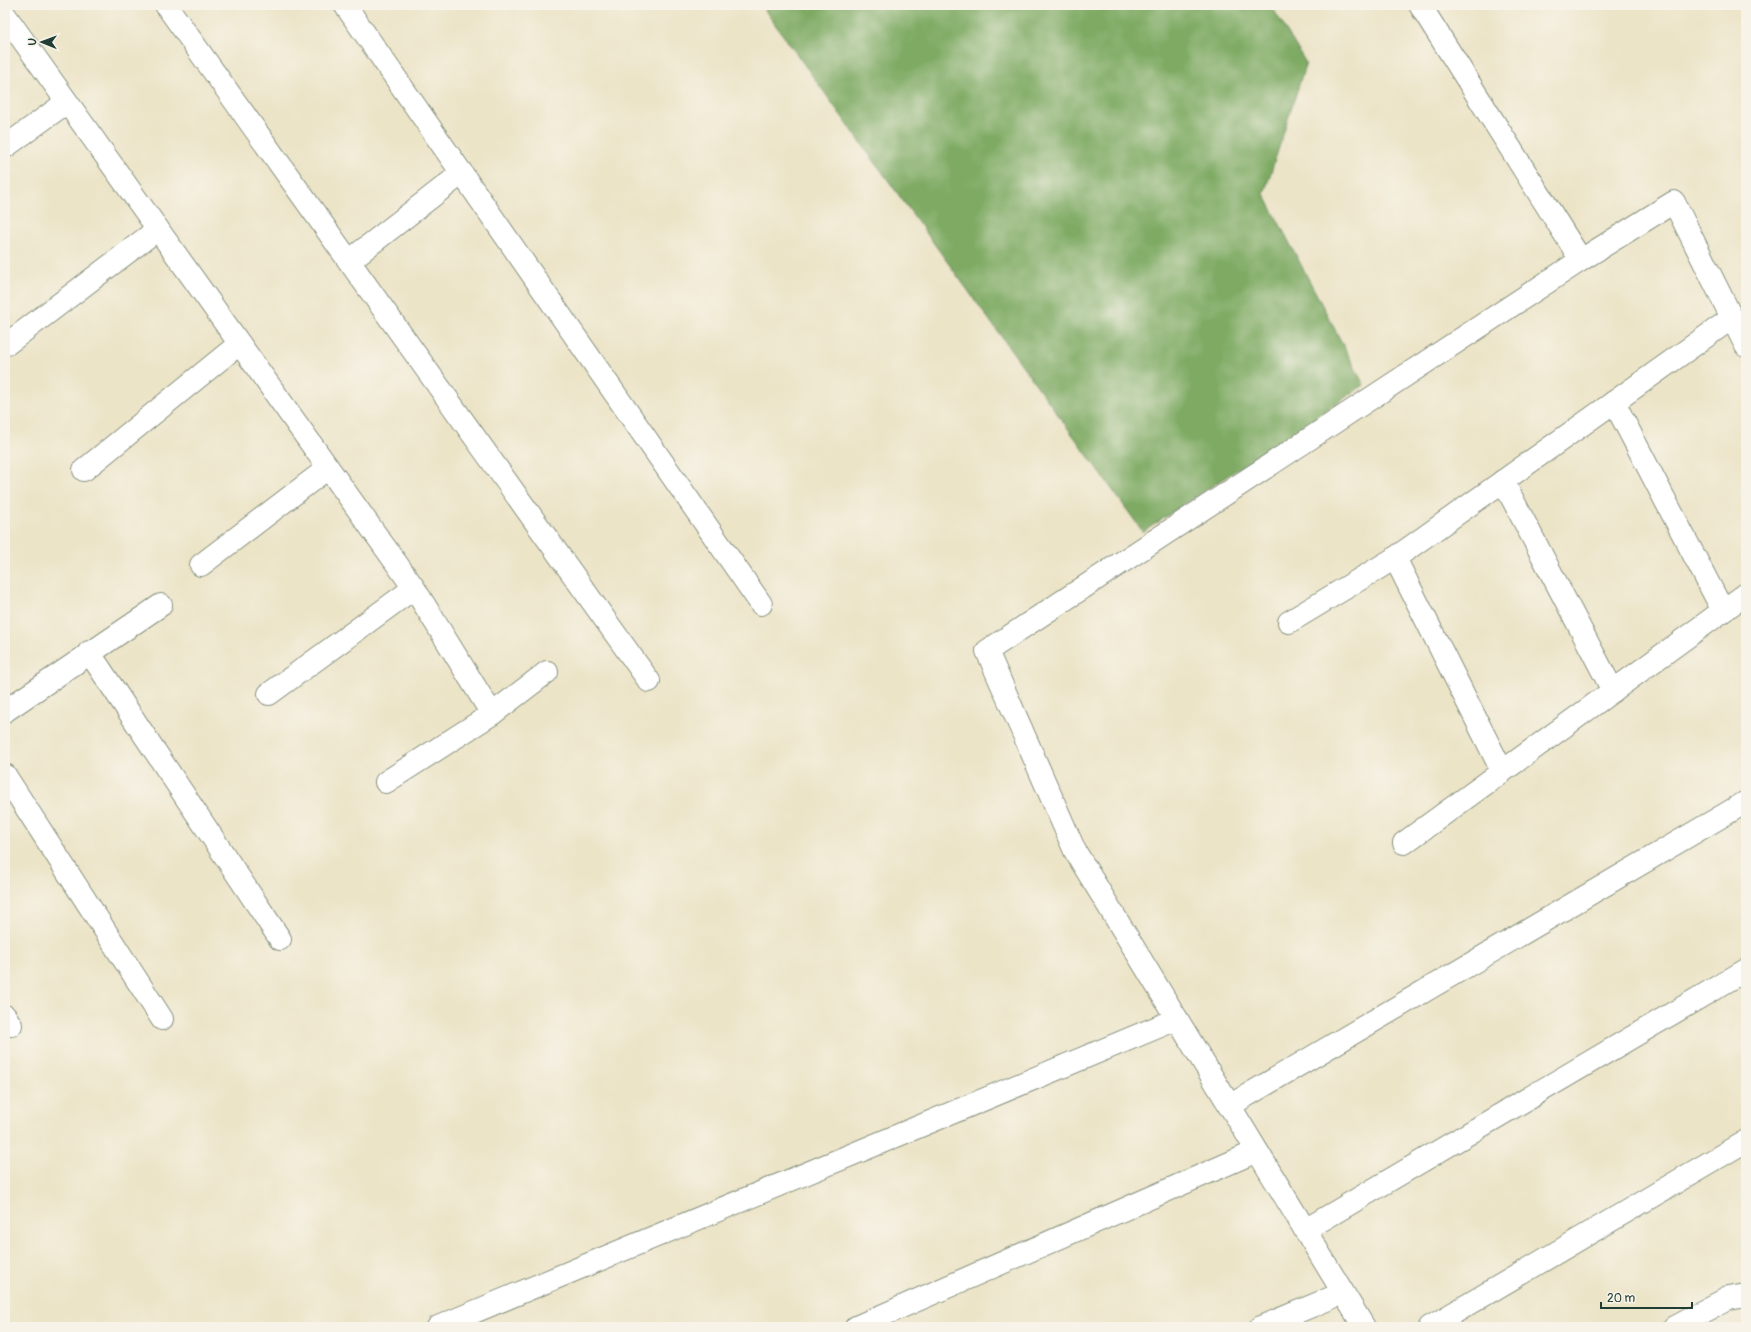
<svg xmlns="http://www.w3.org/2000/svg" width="1751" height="1332" viewBox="0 0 1751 1332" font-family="Pangolin,sans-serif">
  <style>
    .forest { fill: #7eaa63; stroke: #4e744c }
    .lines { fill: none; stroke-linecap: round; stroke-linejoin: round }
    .minor-casing { stroke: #86907e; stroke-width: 24 }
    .minor { stroke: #fff; stroke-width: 22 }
  </style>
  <rect width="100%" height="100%" fill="#f7f3e8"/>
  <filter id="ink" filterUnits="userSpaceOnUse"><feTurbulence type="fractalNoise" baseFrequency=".025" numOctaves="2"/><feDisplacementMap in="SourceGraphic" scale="8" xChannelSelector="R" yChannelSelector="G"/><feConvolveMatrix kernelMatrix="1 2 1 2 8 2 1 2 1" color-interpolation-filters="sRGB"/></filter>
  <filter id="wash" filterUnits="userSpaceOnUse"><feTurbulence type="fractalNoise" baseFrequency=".012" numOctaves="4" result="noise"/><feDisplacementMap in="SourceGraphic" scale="16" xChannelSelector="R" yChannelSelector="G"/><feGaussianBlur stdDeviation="0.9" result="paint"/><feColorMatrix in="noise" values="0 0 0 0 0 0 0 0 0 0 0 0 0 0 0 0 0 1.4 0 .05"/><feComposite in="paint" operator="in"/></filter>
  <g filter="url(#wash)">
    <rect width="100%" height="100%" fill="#ece4c7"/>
    <path class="forest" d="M761,5h510l35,58 -42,131 100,191 -221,147z"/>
  </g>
  <g filter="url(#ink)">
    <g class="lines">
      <defs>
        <g id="minor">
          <path d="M166,5l483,676"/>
          <path d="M345,5l416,599"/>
          <path d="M1420,5l161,255 93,-58 72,144"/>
          <path d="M5,15l409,573 78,126"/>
          <path d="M5,147l62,-45"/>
          <path d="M349,261l113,-88"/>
          <path d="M7,344l151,-115"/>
          <path d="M1614,402l109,209"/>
          <path d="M84,470l155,-126"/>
          <path d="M1503,481l110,210"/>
          <path d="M201,565l127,-97"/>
          <path d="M1289,622l106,-64"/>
          <path d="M89,652l191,287"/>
          <path d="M269,694l145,-106"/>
          <path d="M5,711l156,-106"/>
          <path d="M1502,771l-107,-213 337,-240"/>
          <path d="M5,775l157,244"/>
          <path d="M386,782l106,-68 55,-42"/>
          <path d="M1404,843l342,-249"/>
          <path d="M5,1016l6,9"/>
          <path d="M1229,1106l517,-304"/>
          <path d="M1305,1230l441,-260"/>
          <path d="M438,1327l739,-308"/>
          <path d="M856,1327l401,-176"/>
          <path d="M1261,1327l82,-34"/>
          <path d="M1364,1327l-289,-476 -88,-200 594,-391"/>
          <path d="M1430,1327l316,-186"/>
          <path d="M1674,1327l55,-29 17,-3"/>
        </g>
      </defs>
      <use href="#minor" class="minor-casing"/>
      <use href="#minor" class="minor"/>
    </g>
  </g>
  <rect width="1751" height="1332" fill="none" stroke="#f7f3e8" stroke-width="20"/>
  <g transform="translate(42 42) rotate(271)" stroke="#f7f3e8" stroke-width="3" paint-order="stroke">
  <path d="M0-3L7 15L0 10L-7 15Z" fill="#1f3d34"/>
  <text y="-6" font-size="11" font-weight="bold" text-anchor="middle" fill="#1f3d34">U</text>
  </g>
  <path d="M1601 1302v6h91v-6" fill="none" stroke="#1f3d34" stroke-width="2"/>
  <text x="1607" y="1302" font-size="12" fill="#1f3d34" stroke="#f7f3e8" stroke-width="3" paint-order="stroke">20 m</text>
</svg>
